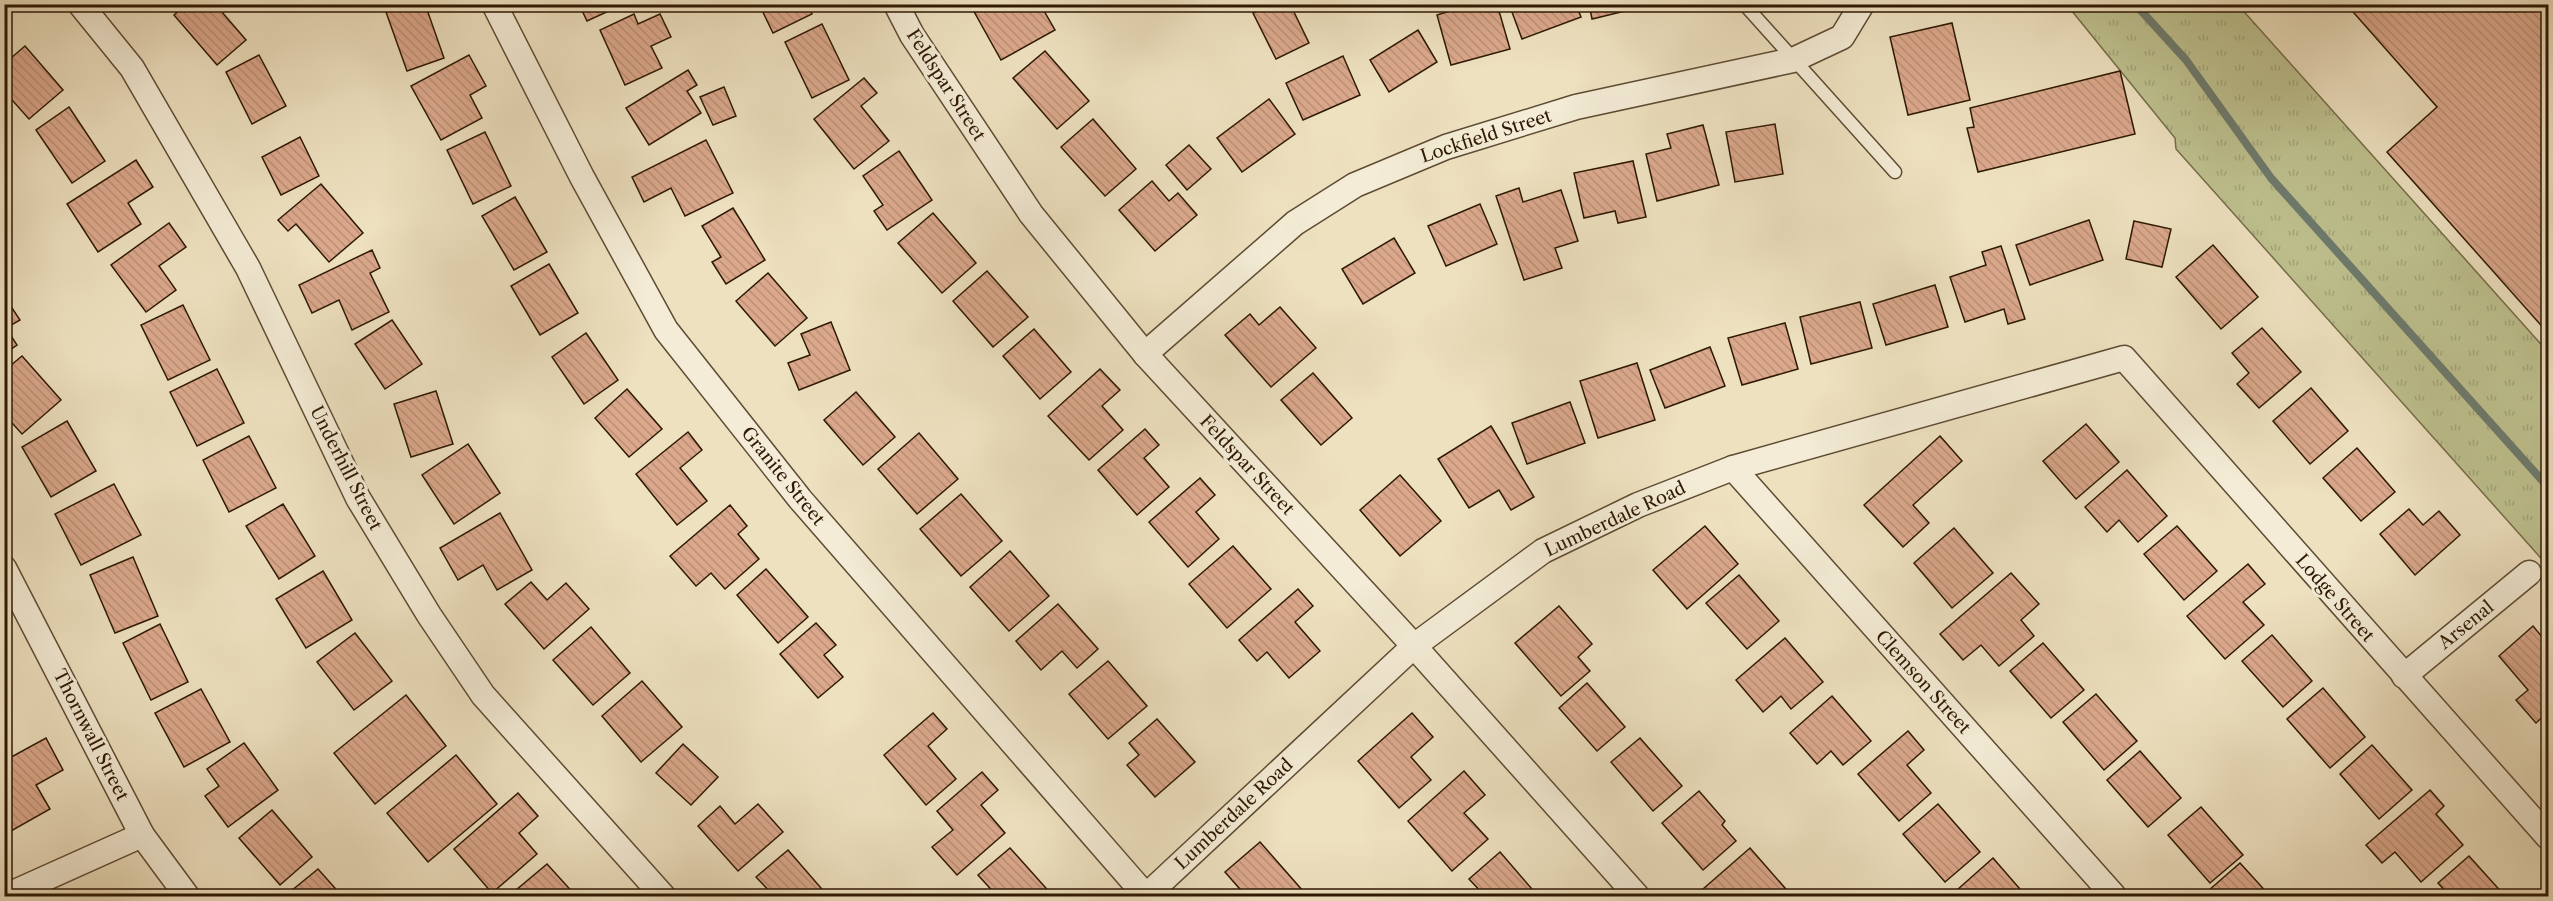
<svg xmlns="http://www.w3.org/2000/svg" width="2553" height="901" viewBox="0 0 2553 901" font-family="'Libre Caslon Text',serif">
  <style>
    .grass { fill: url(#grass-tufts); stroke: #766d4a; stroke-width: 1.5 }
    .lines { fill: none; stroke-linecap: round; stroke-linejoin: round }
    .stream { stroke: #6e7b6e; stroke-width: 8 }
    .building { fill: url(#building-back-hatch); stroke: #2e1904; stroke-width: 1.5 }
    .service-casing { stroke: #5e4b33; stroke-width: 15 }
    .minor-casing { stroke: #5e4b33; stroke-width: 27 }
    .service { stroke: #f4ecd6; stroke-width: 12 }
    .minor { stroke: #f4ecd6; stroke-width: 24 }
    .labels { text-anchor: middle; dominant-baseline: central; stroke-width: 6; stroke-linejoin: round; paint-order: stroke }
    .street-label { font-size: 18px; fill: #2e1904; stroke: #f4ecd6 }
  </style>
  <defs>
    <pattern id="grass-tufts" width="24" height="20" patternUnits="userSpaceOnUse" patternTransform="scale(1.5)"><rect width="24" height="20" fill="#bec18f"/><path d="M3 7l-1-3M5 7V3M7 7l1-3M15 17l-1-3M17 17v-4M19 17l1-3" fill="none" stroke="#a4a57a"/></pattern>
    <pattern id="building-back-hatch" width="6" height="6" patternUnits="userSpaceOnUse" patternTransform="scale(1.5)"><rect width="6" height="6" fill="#dba88c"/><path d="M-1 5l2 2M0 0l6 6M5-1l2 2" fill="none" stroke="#bc9077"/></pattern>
  </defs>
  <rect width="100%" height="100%" fill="#eee1c0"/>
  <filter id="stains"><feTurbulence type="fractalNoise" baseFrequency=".00333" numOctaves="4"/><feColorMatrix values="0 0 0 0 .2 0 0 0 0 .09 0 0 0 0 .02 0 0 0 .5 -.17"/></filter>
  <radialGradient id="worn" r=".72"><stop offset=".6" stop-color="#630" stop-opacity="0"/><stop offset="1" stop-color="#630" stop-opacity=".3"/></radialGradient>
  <path class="grass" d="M2067,5h171l310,347v214l-372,-417 -1,-11z"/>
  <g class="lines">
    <path class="stream" d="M2135,4l51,56 85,118 277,309"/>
  </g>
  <g class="building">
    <path d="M186,4h29l31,36 -29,25 -43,-50z"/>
    <path d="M408,4h17l19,54 -37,13 -21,-59z"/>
    <path d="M579,4h45l-37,17z"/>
    <path d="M759,4h48l5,10 -39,19z"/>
    <path d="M978,4h62l15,26 -54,30 -29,-52z"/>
    <path d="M1270,4h20l19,39 -33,16 -23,-46z"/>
    <path d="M1472,4h25l13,45 -59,16 -14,-50z"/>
    <path d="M1509,4h67l5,13 -59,22z"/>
    <path d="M1589,4h61v1l-58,14z"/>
    <path d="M2346,4h202v329l-161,-181 50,-45z"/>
    <path d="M634,14l4,10 22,-10 11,23 -20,9 11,22 -37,17 -25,-55z"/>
    <path d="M1952,23l18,77 -62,15 -18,-78z"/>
    <path d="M822,24l27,56 -37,18 -27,-56z"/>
    <path d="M1418,30l19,32 -48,30 -19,-32z"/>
    <path d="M25,46l38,44 -34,29 -25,-28v-27z"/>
    <path d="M1045,51l44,50 -32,28 -44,-51z"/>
    <path d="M259,55l27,51 -34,18 -26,-52z"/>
    <path d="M469,55l17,31 -16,9 12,23 -41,22 -30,-54z"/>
    <path d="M1343,56l17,39 -57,25 -17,-37z"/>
    <path d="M688,70l9,15 -10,6 14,22 -52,32 -23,-37z"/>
    <path d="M2120,71l15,63 -157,38 -11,-44 7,-1 -4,-19z"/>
    <path d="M864,78l13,15 -16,13 28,35 -35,28 -40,-50z"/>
    <path d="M724,87l12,29 -23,9 -13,-28z"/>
    <path d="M1269,99l26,35 -53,38 -25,-34z"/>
    <path d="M69,107l36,54 -33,22 -36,-53z"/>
    <path d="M1093,119l43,50 -31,27 -44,-49z"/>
    <path d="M1775,124l8,50 -48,8 -9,-50z"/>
    <path d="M1703,125l16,60 -62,16 -11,-47 25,-6 -4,-14z"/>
    <path d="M485,132l26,54 -38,18 -26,-54z"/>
    <path d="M300,137l19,39 -38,19 -19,-38z"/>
    <path d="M706,140l27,53 -48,23 -14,-28 -27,14 -12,-25z"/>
    <path d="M1189,145l22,24 -24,21 -21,-25z"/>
    <path d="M899,151l33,49 -45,30 -13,-19 9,-6 -20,-29z"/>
    <path d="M136,160l17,27 -25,16 13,21 -43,28 -31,-48z"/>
    <path d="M1633,161l13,56 -28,6 -3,-12 -31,7 -10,-45z"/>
    <path d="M1152,181l17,20 9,-8 19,22 -42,36 -36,-41z"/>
    <path d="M321,184l42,49 -34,29 -33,-38 -8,7 -10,-11z"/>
    <path d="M1519,188l4,14 38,-12 17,51 -23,7 7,20 -38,12 -28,-84z"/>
    <path d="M515,197l32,55 -33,18 -32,-54z"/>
    <path d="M1480,204l17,40 -51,22 -18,-40z"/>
    <path d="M733,208l32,52 -39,24 -14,-22 9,-5 -19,-31z"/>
    <path d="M933,213l43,50 -34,30 -44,-50z"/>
    <path d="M2089,220l14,40 -73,25 -14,-40z"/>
    <path d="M2134,221l37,8 -9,38 -36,-8z"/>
    <path d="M169,223l17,24 -27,19 17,24 -30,22 -35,-47z"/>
    <path d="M1394,238l21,35 -52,31 -21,-35z"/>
    <path d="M2213,245l45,52 -37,32 -45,-52z"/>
    <path d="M2001,246l24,73 -17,5 -4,-15 -39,13 -15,-45 36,-12 -4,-13z"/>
    <path d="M372,250l8,18 -10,5 19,39 -37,18 -13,-30 -27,13 -13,-28z"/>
    <path d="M549,264l29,49 -38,22 -29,-49z"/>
    <path d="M987,271l41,46 -35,30 -40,-46z"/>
    <path d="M768,273l39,45 -32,28 -39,-45z"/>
    <path d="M1935,285l13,42 -62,18 -13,-41z"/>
    <path d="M4,296l16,24 -14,8 11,17 -13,9z"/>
    <path d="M1860,302l12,46 -61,16 -11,-47z"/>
    <path d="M183,305l27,55 -42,20 -27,-55z"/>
    <path d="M1280,307l36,41 -45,39 -46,-52 25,-21 9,11z"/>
    <path d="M392,320l30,44 -37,25 -30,-45z"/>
    <path d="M831,322l19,48 -51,20 -11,-27 22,-8 -9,-21z"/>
    <path d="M1785,323l13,46 -56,16 -14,-47z"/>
    <path d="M2262,328l39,44 -42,36 -22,-24 12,-11 -17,-20z"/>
    <path d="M1034,329l37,43 -31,27 -37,-43z"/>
    <path d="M586,333l32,47 -34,24 -32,-47z"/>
    <path d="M1710,347l15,39 -60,22 -15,-38z"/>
    <path d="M22,356l39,44 -39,34 -18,-20v-43z"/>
    <path d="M1637,363l18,57 -57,18 -18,-57z"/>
    <path d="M217,369l27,54 -47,23 -27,-54z"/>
    <path d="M1100,369l20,21 -18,16 21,24 -34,30 -41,-44z"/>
    <path d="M1313,373l39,45 -31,27 -40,-45z"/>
    <path d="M2311,388l37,43 -38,33 -37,-43z"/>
    <path d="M627,389l35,40 -33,28 -34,-39z"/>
    <path d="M436,391l17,53 -42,13 -17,-53z"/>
    <path d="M856,392l39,45 -32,28 -39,-45z"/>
    <path d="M1570,402l15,41 -58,21 -15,-41z"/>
    <path d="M67,421l29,50 -45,26 -29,-50z"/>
    <path d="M2086,424l33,38 -43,37 -33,-38z"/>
    <path d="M1491,426l43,71 -23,13 -12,-20 -30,18 -31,-49z"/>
    <path d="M1145,429l14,16 -15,13 25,29 -32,28 -39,-45z"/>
    <path d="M688,432l14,18 -22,18 27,33 -30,24 -41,-51z"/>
    <path d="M919,433l39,46 -41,35 -39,-45z"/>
    <path d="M249,436l27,52 -47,24 -26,-52z"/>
    <path d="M1940,436l22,25 -49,44 16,18 -26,24 -39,-42z"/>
    <path d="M468,444l32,49 -46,31 -32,-49z"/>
    <path d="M2357,448l38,44 -34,29 -38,-43z"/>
    <path d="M2127,470l40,46 -29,26 -19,-22 -12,12 -22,-25z"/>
    <path d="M1400,475l41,46 -41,35 -40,-46z"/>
    <path d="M1200,478l15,17 -19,17 23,27 -31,28 -39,-45z"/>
    <path d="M114,484l27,51 -60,30 -26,-51z"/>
    <path d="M961,494l41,47 -41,35 -41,-47z"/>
    <path d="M283,504l32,52 -36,23 -33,-53z"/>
    <path d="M730,505l17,21 -9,8 21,25 -34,30 -14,-16 -15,13 -26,-30z"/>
    <path d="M2409,509l14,16 16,-14 21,24 -45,40 -35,-41z"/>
    <path d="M500,513l32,57 -35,20 -14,-25 -25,15 -18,-32z"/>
    <path d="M1705,526l33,38 -51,45 -34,-39z"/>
    <path d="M2177,526l40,45 -33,29 -40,-46z"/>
    <path d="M1954,528l39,45 -41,35 -38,-45z"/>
    <path d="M1233,546l38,43 -44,39 -38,-44z"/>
    <path d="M1010,551l39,45 -40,35 -39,-44z"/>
    <path d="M133,557l25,59 -43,17 -25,-58z"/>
    <path d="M2248,564l17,20 -22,18 21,23 -39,34 -38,-43z"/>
    <path d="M766,569l42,48 -30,26 -41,-48z"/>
    <path d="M323,571l29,49 -46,28 -30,-49z"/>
    <path d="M2011,573l28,31 -18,16 13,16 -35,30 -18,-21 -18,15 -23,-26z"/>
    <path d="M1739,575l40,46 -32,28 -41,-46z"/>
    <path d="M531,582l16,18 19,-17 23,26 -45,40 -39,-45z"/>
    <path d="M1298,589l15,17 -18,16 25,29 -31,27 -22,-26 -10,9 -18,-21z"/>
    <path d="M1058,604l40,45 -21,19 -15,-17 -21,19 -25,-29z"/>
    <path d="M1559,606l33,38 -14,13 12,14 -29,25 -46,-53z"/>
    <path d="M816,623l20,22 -12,10 19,22 -25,21 -38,-44z"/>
    <path d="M160,624l28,58 -37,18 -28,-57z"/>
    <path d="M2533,626l15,18v68l-12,11 -20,-23 12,-10 -29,-34z"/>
    <path d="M591,627l39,46 -37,32 -40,-45z"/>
    <path d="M355,633l37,48 -38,29 -37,-48z"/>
    <path d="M2272,635l40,46 -29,26 -41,-46z"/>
    <path d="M1785,638l38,44 -32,27 -10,-13 -18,16 -27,-32z"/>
    <path d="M2043,643l41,47 -33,28 -41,-47z"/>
    <path d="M1108,661l39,45 -39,33 -39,-45z"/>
    <path d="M642,681l40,46 -41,35 -39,-46z"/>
    <path d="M1587,683l38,44 -28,24 -38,-43z"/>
    <path d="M2323,688l42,49 -35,31 -43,-49z"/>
    <path d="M201,689l29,53 -46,25 -29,-54z"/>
    <path d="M2096,694l41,47 -33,29 -41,-48z"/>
    <path d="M406,695l40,51 -71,58 -41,-51z"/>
    <path d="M1832,696l39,45 -28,24 -12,-14 -14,13 -27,-31z"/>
    <path d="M933,713l14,16 -19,17 28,33 -30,26 -42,-50z"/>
    <path d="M1412,713l21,24 -22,20 20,23 -32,28 -41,-47z"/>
    <path d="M1157,719l38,43 -40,35 -28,-32 12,-10 -10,-12z"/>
    <path d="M1908,731l16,19 -17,15 24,28 -32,28 -41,-47z"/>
    <path d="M46,738l17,32 -27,15 14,24 -46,26v-74z"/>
    <path d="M1640,738l42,48 -29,25 -42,-49z"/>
    <path d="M244,743l34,47 -50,37 -23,-31 14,-10 -12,-17z"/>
    <path d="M683,744l35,33 -27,28 -35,-32z"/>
    <path d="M2372,745l40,45 -33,29 -39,-45z"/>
    <path d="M2140,751l41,47 -33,29 -41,-47z"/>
    <path d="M456,755l41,49 -69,58 -41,-49z"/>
    <path d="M1464,771l21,24 -21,18 24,26 -36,32 -44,-50z"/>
    <path d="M982,772l16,18 -17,15 24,28 -48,42 -25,-28 21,-17 -16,-19z"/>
    <path d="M2430,790l14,16 -8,8 27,31 -42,37 -26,-30 -13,11 -16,-18z"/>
    <path d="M1699,791l26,30 -3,4 14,16 -33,29 -41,-47z"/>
    <path d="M518,793l20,23 -19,17 18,21 -45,39 -38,-44z"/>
    <path d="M758,804l25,28 -45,39 -40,-45 22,-20 15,18z"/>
    <path d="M1938,804l42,48 -35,30 -42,-48z"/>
    <path d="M2201,807l42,48 -33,28 -42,-48z"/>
    <path d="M272,810l40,47 -32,28 -41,-47z"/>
    <path d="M1260,842l43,49 -6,5h-51l-21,-24z"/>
    <path d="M1010,848l43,48h-56l-19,-21z"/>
    <path d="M1750,848l42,48h-97z"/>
    <path d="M788,850l39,45 -2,1h-51l-18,-19z"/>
    <path d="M1500,852l38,44h-53l-16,-17z"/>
    <path d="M2469,856l36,40h-55l-12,-13z"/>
    <path d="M1993,858l33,38h-63l-6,-6z"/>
    <path d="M2240,863l30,33h-57l-5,-5z"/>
    <path d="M547,864l29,32h-67z"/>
    <path d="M318,869l24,27h-57z"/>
  </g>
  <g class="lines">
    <defs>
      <path id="service" d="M1744,4l151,168"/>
      <g id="minor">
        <path d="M80,4l52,64 116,200 110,230 71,117 54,80 180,201"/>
        <path d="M494,4l88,173 84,153 134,169 346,397"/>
        <path d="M896,4l16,31 119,179 114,140 269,292 223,250"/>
        <path d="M1145,354l150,-131 60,-38 91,-38 130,-40 217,-47 49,-23 20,-33"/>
        <path d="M1733,468l381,428"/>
        <path d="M4,568l138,267 45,61"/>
        <path d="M2404,676l125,-103"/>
        <path d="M6,896l136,-61"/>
        <path d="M1146,896l268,-250 129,-95 95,-46 95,-37 391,-110 424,479"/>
      </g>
    </defs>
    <use href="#service" class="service-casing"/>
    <use href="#minor" class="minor-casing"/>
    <use href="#service" class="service"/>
    <use href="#minor" class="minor"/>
  </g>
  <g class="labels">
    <g class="street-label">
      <text transform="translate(946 85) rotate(57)">Feldspar Street</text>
      <text transform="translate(1486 136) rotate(-18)">Lockfield Street</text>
      <text transform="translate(1247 465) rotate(47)">Feldspar Street</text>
      <text transform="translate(346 468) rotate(63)">Underhill Street</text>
      <text transform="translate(783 476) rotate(51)">Granite Street</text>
      <text transform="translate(1615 519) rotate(-25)">Lumberdale Road</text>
      <text transform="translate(2335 598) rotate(49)">Lodge Street</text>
      <text transform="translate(2466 625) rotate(-39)">Arsenal</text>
      <text transform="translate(1923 682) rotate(48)">Clemson Street</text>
      <text transform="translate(91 735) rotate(63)">Thornwall Street</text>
      <text transform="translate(1234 814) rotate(-43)">Lumberdale Road</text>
    </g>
  </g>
  <rect width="2553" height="901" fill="none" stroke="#eee1c0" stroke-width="24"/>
  <rect x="6" y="6" width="2541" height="889" fill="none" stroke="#2e1904" stroke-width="3"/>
  <rect x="12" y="12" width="2529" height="877" fill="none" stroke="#2e1904" stroke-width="1.5"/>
  <rect width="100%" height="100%" filter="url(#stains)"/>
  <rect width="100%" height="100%" fill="url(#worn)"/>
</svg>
